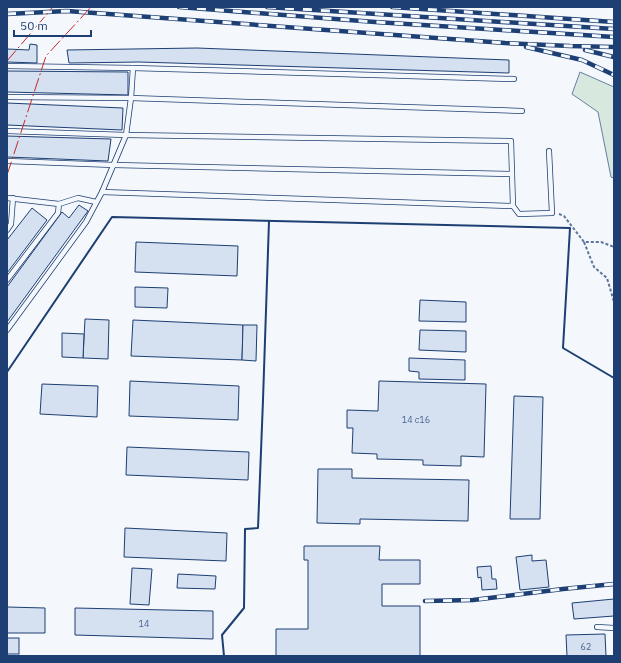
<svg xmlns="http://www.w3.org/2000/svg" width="621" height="663" viewBox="0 0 621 663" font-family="'IBM Plex Sans',sans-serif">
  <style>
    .green { fill: #d7e8df; stroke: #687fa3 }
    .building { fill: #d5e0f0; stroke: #1d3f73 }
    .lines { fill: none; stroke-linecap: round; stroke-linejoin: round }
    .lane-casing { stroke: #1d3f73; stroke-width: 6 }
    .path { stroke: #5e769c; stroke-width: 2; stroke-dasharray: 3 2; stroke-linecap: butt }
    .lane { stroke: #f4f7fb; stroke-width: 4.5 }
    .rail-casing { stroke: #1d3f73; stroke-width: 4.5 }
    .rail { stroke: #f4f7fb; stroke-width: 3; stroke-dasharray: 9; stroke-linecap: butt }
    .wall { stroke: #1d3f73; stroke-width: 2 }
    .power { stroke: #c62828; stroke-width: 1; stroke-dasharray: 14 3 2 3; stroke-linecap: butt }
    .labels { text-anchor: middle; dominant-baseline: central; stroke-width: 3; stroke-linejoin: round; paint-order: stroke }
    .number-label { font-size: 9px; fill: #4b6792 }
  </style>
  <rect width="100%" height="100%" fill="#f4f7fb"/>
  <path class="green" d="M580,72l34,15v91l-3,-1 -13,-65 -26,-18z"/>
  <g class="building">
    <path d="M30,44l7,1v18l-30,-1v-13l22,1z"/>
    <path d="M197,48l312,12v13l-370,-11 -70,1 -2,-13z"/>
    <path d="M7,71l121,1v23l-121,-3z"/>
    <path d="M7,103l116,5 -1,22 -115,-5z"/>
    <path d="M7,136l104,3 -3,22 -101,-4z"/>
    <path d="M79,205l9,6 -81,111v-35l55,-75 7,6z"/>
    <path d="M32,208l15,12 -40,53v-33z"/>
    <path d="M136,242l102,4 -1,30 -102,-4z"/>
    <path d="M135,287l33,1 -1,20 -32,-1z"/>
    <path d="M420,300l46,2v20l-47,-1z"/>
    <path d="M85,319l24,1 -1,39 -25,-1z"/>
    <path d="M133,320l110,5 -1,35 -111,-4z"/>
    <path d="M243,325h14l-1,36 -14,-1z"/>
    <path d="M420,330l46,1v21l-47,-2z"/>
    <path d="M62,333l22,1 -1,24 -21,-1z"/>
    <path d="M409,358l56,2v20l-46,-1v-7l-10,-1z"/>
    <path d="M130,381l109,5 -1,34 -109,-4z"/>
    <path d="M379,381l107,3 -2,73 -23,-1v10l-38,-1v-5l-46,-1v-5l-25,-1 1,-25h-6v-18l31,1z"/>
    <path d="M42,384l56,2 -1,31 -57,-3z"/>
    <path d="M514,396l29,1 -3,122h-30z"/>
    <path d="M127,447l122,5 -1,28 -122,-5z"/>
    <path d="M318,469h34v9l117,2 -1,41 -108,-2v5l-43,-1z"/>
    <path d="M125,528l102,5 -1,28 -102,-4z"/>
    <path d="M304,546h76l-1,14h41v24h-38v22h38v50h-144v-27h32v-69h-4z"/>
    <path d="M532,555v6l14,-1 3,27 -29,3 -4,-33z"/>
    <path d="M491,566l1,13h4l1,10 -15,1 -1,-13 -3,1 -1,-11z"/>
    <path d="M132,568l20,1 -3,36 -19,-1z"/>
    <path d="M178,574l38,2 -1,13 -38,-1z"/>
    <path d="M614,599v17l-40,3 -2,-16z"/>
    <path d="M7,607l38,1v25h-38z"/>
    <path d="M75,608l138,3v28l-138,-4z"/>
    <path d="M605,634l1,22h-39l-1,-21z"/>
    <rect x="7" y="638" width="12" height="16"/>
  </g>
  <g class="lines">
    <defs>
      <g id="lane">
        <path d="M7,66l126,2 381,11"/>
        <path d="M7,97l124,1 391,13"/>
        <path d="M7,131l119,4 385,6 2,65 -411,-14"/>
        <path d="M7,161l107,4 398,9"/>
        <path d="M7,198l52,6 19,-6 18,4"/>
        <path d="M513,206l6,8 33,-1 -3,-62"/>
        <path d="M7,230l4,-6 2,-26"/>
        <path d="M7,280l51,-67 1,-9"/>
        <path d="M7,330l79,-108 16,-30 24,-57 5,-37 2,-30"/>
        <path d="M597,627l17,1"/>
      </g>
    </defs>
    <use href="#lane" class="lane-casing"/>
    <g class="path">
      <path d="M559,214l5,2 20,26h17l13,5"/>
      <path d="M584,242l10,25 13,11 7,24"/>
    </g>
    <use href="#lane" class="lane"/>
    <defs>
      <g id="rail">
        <path d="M179,7l196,15 239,15"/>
        <path d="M267,7l347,22"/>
        <path d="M392,7l222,15"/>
        <path d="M7,14l60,-3 438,32 65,3 44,1"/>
        <path d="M526,47l56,13 32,15"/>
        <path d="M585,50l29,7"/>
        <path d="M425,601l48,-1 90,-11 51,-5"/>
      </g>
    </defs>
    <use href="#rail" class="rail-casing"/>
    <use href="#rail" class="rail"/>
    <g class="wall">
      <path d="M7,372l105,-155 458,11 -7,120 51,30"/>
      <path d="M224,656l-2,-21 22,-27 1,-79 13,-1 5,-128 6,-179"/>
    </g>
    <g class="power">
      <path d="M7,61l46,-54"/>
      <path d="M7,175l39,-119 45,-49"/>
    </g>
  </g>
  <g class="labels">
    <g class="number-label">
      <text x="416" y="419">14 с16</text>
      <text x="144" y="623">14</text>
      <text x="586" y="646">62</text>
    </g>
  </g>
  <rect width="621" height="663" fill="none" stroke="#1d3f73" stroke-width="16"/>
  <path d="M14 30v6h77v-6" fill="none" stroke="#1d3f73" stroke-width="2"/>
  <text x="20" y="30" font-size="12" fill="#1d3f73" stroke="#f4f7fb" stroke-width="3" paint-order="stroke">50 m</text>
</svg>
